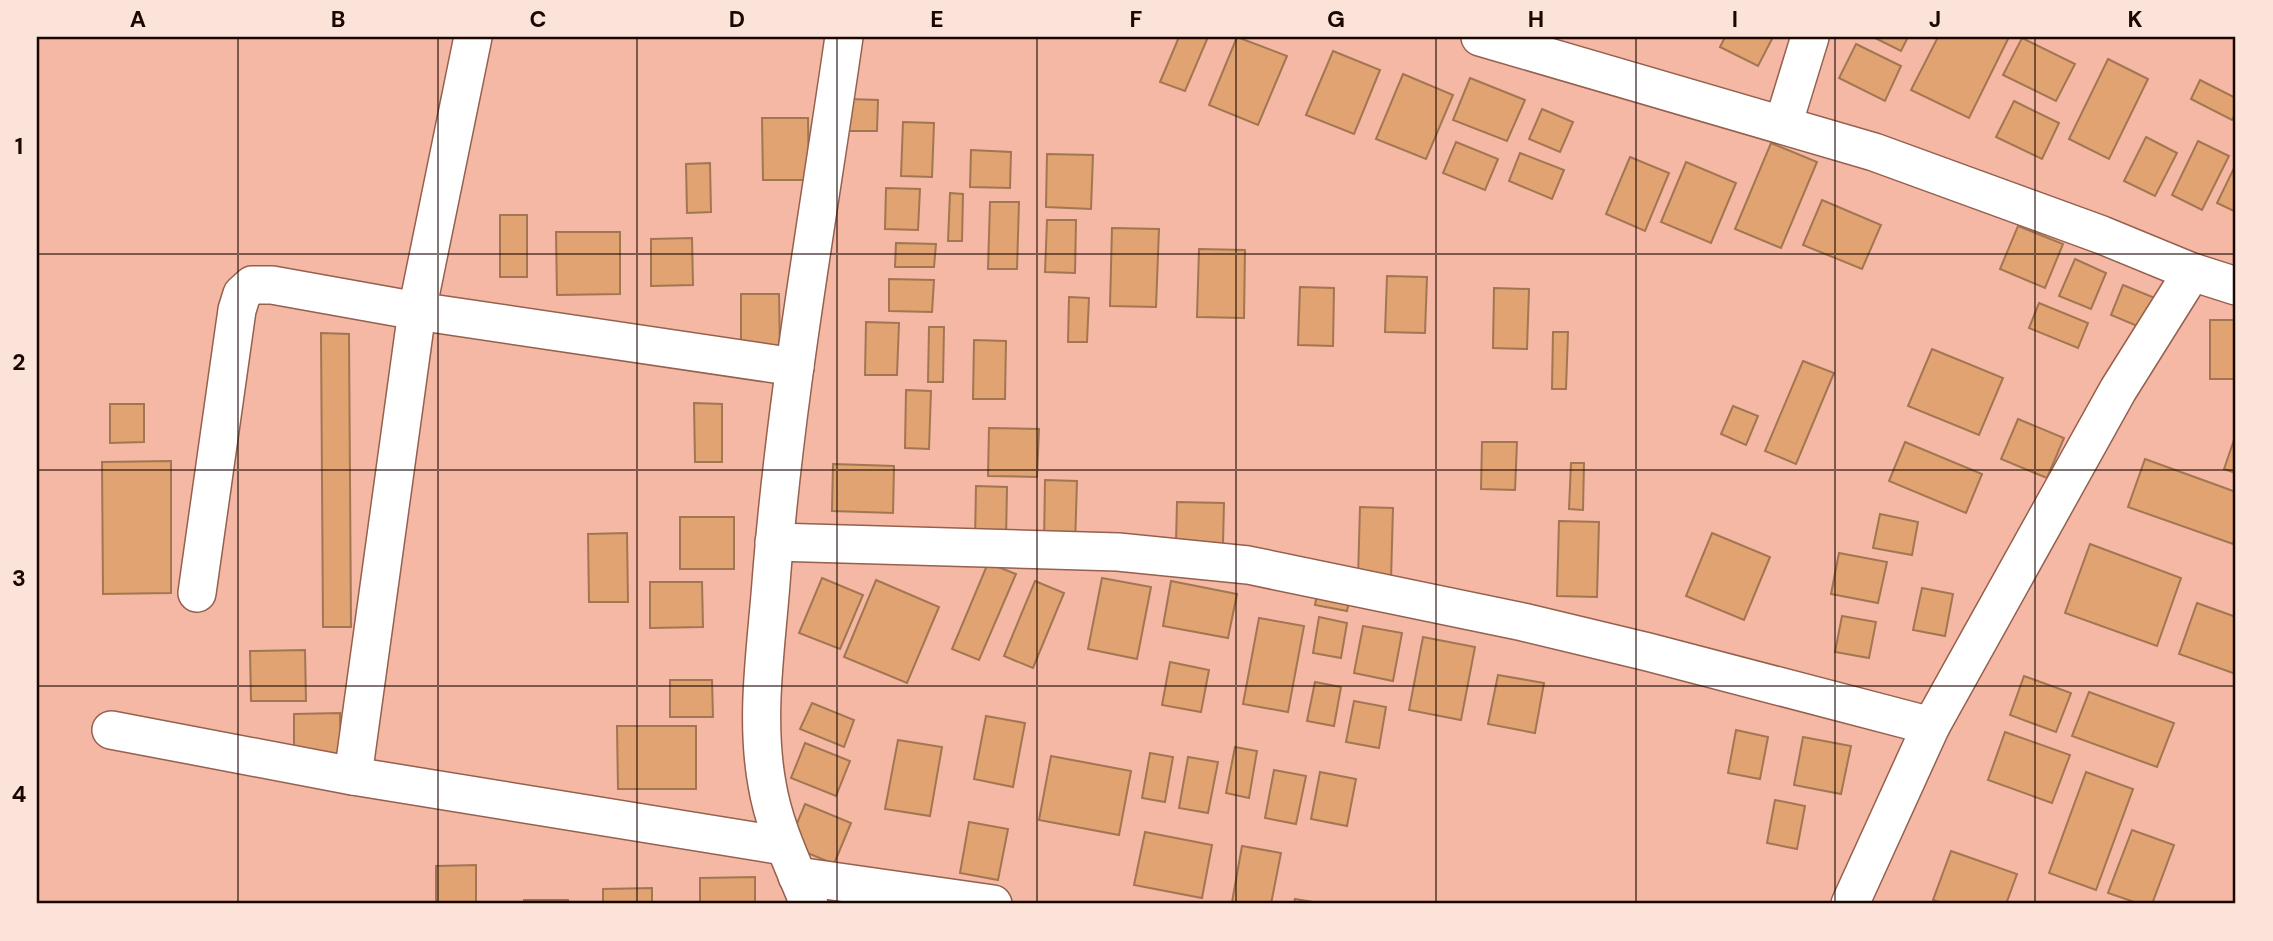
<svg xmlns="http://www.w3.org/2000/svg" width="2273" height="941" viewBox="0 0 2273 941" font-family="'DM Sans',sans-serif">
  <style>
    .building { fill: #e1a371; stroke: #a27652; stroke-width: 2 }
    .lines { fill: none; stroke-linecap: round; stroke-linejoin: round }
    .minor-casing { stroke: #95604e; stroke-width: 40 }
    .minor { stroke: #fff; stroke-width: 37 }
    .grid { fill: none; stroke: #1a0702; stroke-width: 2; stroke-opacity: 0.55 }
    .neatline { fill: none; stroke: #1a0702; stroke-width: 2.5 }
    .grid-label { font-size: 23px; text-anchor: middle; font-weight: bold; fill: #1a0702 }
  </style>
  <rect width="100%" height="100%" fill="#f4b8a4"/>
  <g class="building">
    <path d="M1179,37h29l-23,54 -25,-9z"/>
    <path d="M1237,37l50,19 -29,69 -49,-20z"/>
    <path d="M1725,37h48l-15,29 -38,-19z"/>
    <path d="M1873,37h35l-7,14z"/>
    <path d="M1938,37h71l-40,81 -58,-28z"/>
    <path d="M2022,38l53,26 -19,37 -53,-26z"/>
    <path d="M1856,44l45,22 -16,35 -46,-23z"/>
    <path d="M1333,51l47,19 -26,64 -48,-19z"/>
    <path d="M2108,59l40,20 -39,80 -40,-20z"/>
    <path d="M1403,74l50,21 -27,64 -50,-20z"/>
    <path d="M1470,78l55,22 -18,41 -54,-21z"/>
    <path d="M2200,80l36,18v14l-4,8 -41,-21z"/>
    <path d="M849,99l29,1 -1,31h-29z"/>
    <path d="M2014,101l45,22 -17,36 -46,-22z"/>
    <path d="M1542,109l31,13 -13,30 -31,-13z"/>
    <path d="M762,118h46l1,62h-46z"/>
    <path d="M903,122l31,1 -2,54 -31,-1z"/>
    <path d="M2146,137l31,16 -22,43 -31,-15z"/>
    <path d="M2198,141l31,15 -27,54 -30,-15z"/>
    <path d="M1456,142l42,17 -13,31 -42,-17z"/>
    <path d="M1771,143l46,19 -36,86 -46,-19z"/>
    <path d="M971,150l40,2 -1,36 -40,-1z"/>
    <path d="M1520,153l44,17 -12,29 -43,-18z"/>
    <path d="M1047,154l46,1 -2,54 -45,-2z"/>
    <path d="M1630,157l39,16 -24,58 -39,-17z"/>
    <path d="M1686,162l50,21 -25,60 -50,-21z"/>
    <path d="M710,163l1,49 -24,1 -1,-49z"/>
    <path d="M2234,168l2,1v43l-19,-9z"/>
    <path d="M886,188l34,1 -2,41 -33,-1z"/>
    <path d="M950,193l13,1 -1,47h-14z"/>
    <path d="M1822,200l59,25 -19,44 -59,-24z"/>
    <path d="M990,202h29l-2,67h-29z"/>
    <rect x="500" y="215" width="27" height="62"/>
    <path d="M1047,220h29l-1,53 -30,-1z"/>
    <path d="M2018,226l45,18 -18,44 -45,-19z"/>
    <path d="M1112,228l47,1 -3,78 -46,-1z"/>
    <path d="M556,232h64v62l-63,1z"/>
    <path d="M692,238l1,47 -42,1v-47z"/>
    <path d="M896,243l40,1 -2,23h-39z"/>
    <path d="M1199,249l46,1 -1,68 -47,-1z"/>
    <path d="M2075,259l31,14 -15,36 -32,-13z"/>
    <path d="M1387,276l40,1 -2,56 -40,-1z"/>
    <path d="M889,279l45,1 -2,32 -43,-1z"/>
    <path d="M2123,285l32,13 -13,30 -31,-13z"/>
    <path d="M1300,287l34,1 -1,58 -35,-1z"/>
    <path d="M1494,288l35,1 -2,60 -34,-1z"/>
    <path d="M741,294h38l1,57h-39z"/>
    <path d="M1069,297l20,1 -2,44h-19z"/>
    <path d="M2039,303l49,20 -10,25 -49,-20z"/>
    <rect x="2210" y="320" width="26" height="59"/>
    <path d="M866,322l33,1 -2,52h-32z"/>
    <path d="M929,327h15l-1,55h-15z"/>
    <path d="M1553,332h15l-2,57h-14z"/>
    <path d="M321,333l28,1 2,293h-28z"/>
    <path d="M974,340l32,1 -1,58h-32z"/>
    <path d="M1932,349l71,29 -24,57 -71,-29z"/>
    <path d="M1803,361l31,12 -38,91 -31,-13z"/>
    <path d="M906,390l25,1 -2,58 -24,-1z"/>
    <path d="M694,403l28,1v58h-27z"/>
    <path d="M110,404h34v38l-34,1z"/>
    <path d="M1733,406l25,10 -12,29 -25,-11z"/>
    <path d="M2018,419l46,19 -17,40 -46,-19z"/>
    <path d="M989,428l50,1 -2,48 -49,-1z"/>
    <path d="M2236,434v39l-12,-4z"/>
    <path d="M1482,442h35l-2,48 -34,-1z"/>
    <path d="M1905,442l77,32 -16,39 -77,-32z"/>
    <path d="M2145,459l91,33v43l-3,9 -105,-37z"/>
    <path d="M171,461v132l-68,1 -1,-132z"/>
    <path d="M1571,463h13l-1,47 -14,-1z"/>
    <path d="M833,464l61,2 -1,47 -61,-2z"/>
    <path d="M1045,480l32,1 -2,64h-31z"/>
    <path d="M976,486l31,1 -1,53 -31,-1z"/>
    <path d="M1177,502l47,1 -1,41 -47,-1z"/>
    <path d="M1360,507l33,1 -2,72 -33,-2z"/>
    <path d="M1880,514l38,8 -6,33 -39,-7z"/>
    <rect x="680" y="517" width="54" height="52"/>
    <path d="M1559,521l40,1 -2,75 -40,-1z"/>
    <path d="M627,533l1,69h-39l-1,-68z"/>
    <path d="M1712,533l58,24 -26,63 -58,-24z"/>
    <path d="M2090,544l91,34 -24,68 -92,-33z"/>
    <path d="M1839,553l48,9 -9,41 -47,-9z"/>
    <path d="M988,563l28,11 -37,86 -27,-11z"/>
    <path d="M822,578l41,17 -23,54 -41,-16z"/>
    <path d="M1102,578l49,9 -14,72 -49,-10z"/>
    <path d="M876,580l63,27 -32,76 -63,-26z"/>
    <path d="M1035,581l29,12 -31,75 -29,-12z"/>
    <path d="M1171,581l66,13 -9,44 -65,-12z"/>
    <path d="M650,582h52l1,45 -53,1z"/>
    <path d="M1319,583l33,5 -5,23 -32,-6z"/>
    <path d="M1922,588l31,6 -8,42 -32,-6z"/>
    <path d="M2197,603l39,14v57l-57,-20z"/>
    <path d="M1842,616l34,6 -7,36 -34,-6z"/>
    <path d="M1319,617l28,6 -6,35 -28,-5z"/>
    <path d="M1259,618l45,8 -16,86 -45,-8z"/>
    <path d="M1363,626l39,7 -9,48 -39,-8z"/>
    <path d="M1423,637l52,10 -14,73 -52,-10z"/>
    <path d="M305,650l1,51h-55l-1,-50z"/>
    <path d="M1170,662l39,8 -8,42 -39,-7z"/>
    <path d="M1498,675l46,8 -9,50 -47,-9z"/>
    <path d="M2024,676l47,17 -15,39 -46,-17z"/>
    <path d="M670,680h42l1,37h-43z"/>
    <path d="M1315,682l26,5 -7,39 -27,-5z"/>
    <path d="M2089,692l85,31 -17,44 -85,-31z"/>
    <path d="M1354,701l32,6 -7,41 -33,-6z"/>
    <path d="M812,703l42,17 -10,27 -44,-18z"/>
    <path d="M340,713l1,48 -47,1v-48z"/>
    <path d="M986,716l39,7 -12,64 -39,-8z"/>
    <path d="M617,726h79v63h-78z"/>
    <path d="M1736,730l32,7 -8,42 -32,-6z"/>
    <path d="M2005,732l65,23 -18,48 -64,-23z"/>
    <path d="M1803,737l48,9 -10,48 -47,-9z"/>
    <path d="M898,740l44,7 -12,69 -45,-7z"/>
    <path d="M805,743l45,18 -14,35 -45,-18z"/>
    <path d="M1235,747l22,4 -8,47 -23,-5z"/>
    <path d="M1150,753l23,4 -8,45 -23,-4z"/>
    <path d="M1051,756l80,15 -12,64 -80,-15z"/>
    <path d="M1188,757l30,5 -10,51 -29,-5z"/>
    <path d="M1274,770l32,6 -10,48 -31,-6z"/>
    <path d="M1320,772l36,7 -9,47 -36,-7z"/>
    <path d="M2086,772l47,17 -37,101 -47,-17z"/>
    <path d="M1775,800l30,6 -8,43 -30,-6z"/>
    <path d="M805,804l46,19 -17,41 -46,-19z"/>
    <path d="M969,822l39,7 -10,51 -38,-7z"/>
    <path d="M2132,830l42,15 -22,59h-12l-32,-11z"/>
    <path d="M1145,832l67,13 -10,53 -68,-13z"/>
    <path d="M1242,846l39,7 -10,51 -39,-2z"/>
    <path d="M1951,851l66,23 -11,30h-61l-12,-4z"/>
    <path d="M476,865v39h-40v-38z"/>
    <path d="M755,877v27h-55v-26z"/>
    <path d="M652,888v16h-49v-15z"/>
    <path d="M1295,899l30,5h-31z"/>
    <rect x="524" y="900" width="44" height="4"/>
  </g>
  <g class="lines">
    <defs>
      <g id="minor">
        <path d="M1480,37l394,115 228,83 90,37 44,14"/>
        <path d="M1783,125l27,-88"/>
        <path d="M774,542l344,10 130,13 275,57 125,30 283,74"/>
        <path d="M197,593l40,-283 5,-16 10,-9h20l145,26 378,56"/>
        <path d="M111,730l242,46 431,70"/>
        <path d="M353,776l64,-465 56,-274"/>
        <path d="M797,876l196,28"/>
        <path d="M809,904c-16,-40 -35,-77 -42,-120 -12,-66 -1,-135 4,-201 14,-183 47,-365 73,-546"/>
        <path d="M1850,904l81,-178 187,-336 74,-118"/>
      </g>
    </defs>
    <use href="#minor" class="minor-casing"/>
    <use href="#minor" class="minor"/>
  </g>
  <path class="grid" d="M238,37v867M438,37v867M637,37v867M837,37v867M1037,37v867M1236,37v867M1436,37v867M1636,37v867M1835,37v867M2035,37v867M37,254h2199M37,470h2199M37,686h2199"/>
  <rect width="2273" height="941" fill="none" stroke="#fce3da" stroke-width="77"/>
  <rect x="38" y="38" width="2196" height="864" class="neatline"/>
  <g class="grid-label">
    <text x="138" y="27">A</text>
    <text x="338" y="27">B</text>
    <text x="538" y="27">C</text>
    <text x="737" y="27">D</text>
    <text x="937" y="27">E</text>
    <text x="1136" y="27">F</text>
    <text x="1336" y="27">G</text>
    <text x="1536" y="27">H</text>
    <text x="1735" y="27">I</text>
    <text x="1935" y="27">J</text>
    <text x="2135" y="27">K</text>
    <text x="19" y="154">1</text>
    <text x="19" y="370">2</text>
    <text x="19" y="586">3</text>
    <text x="19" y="802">4</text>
  </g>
</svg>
